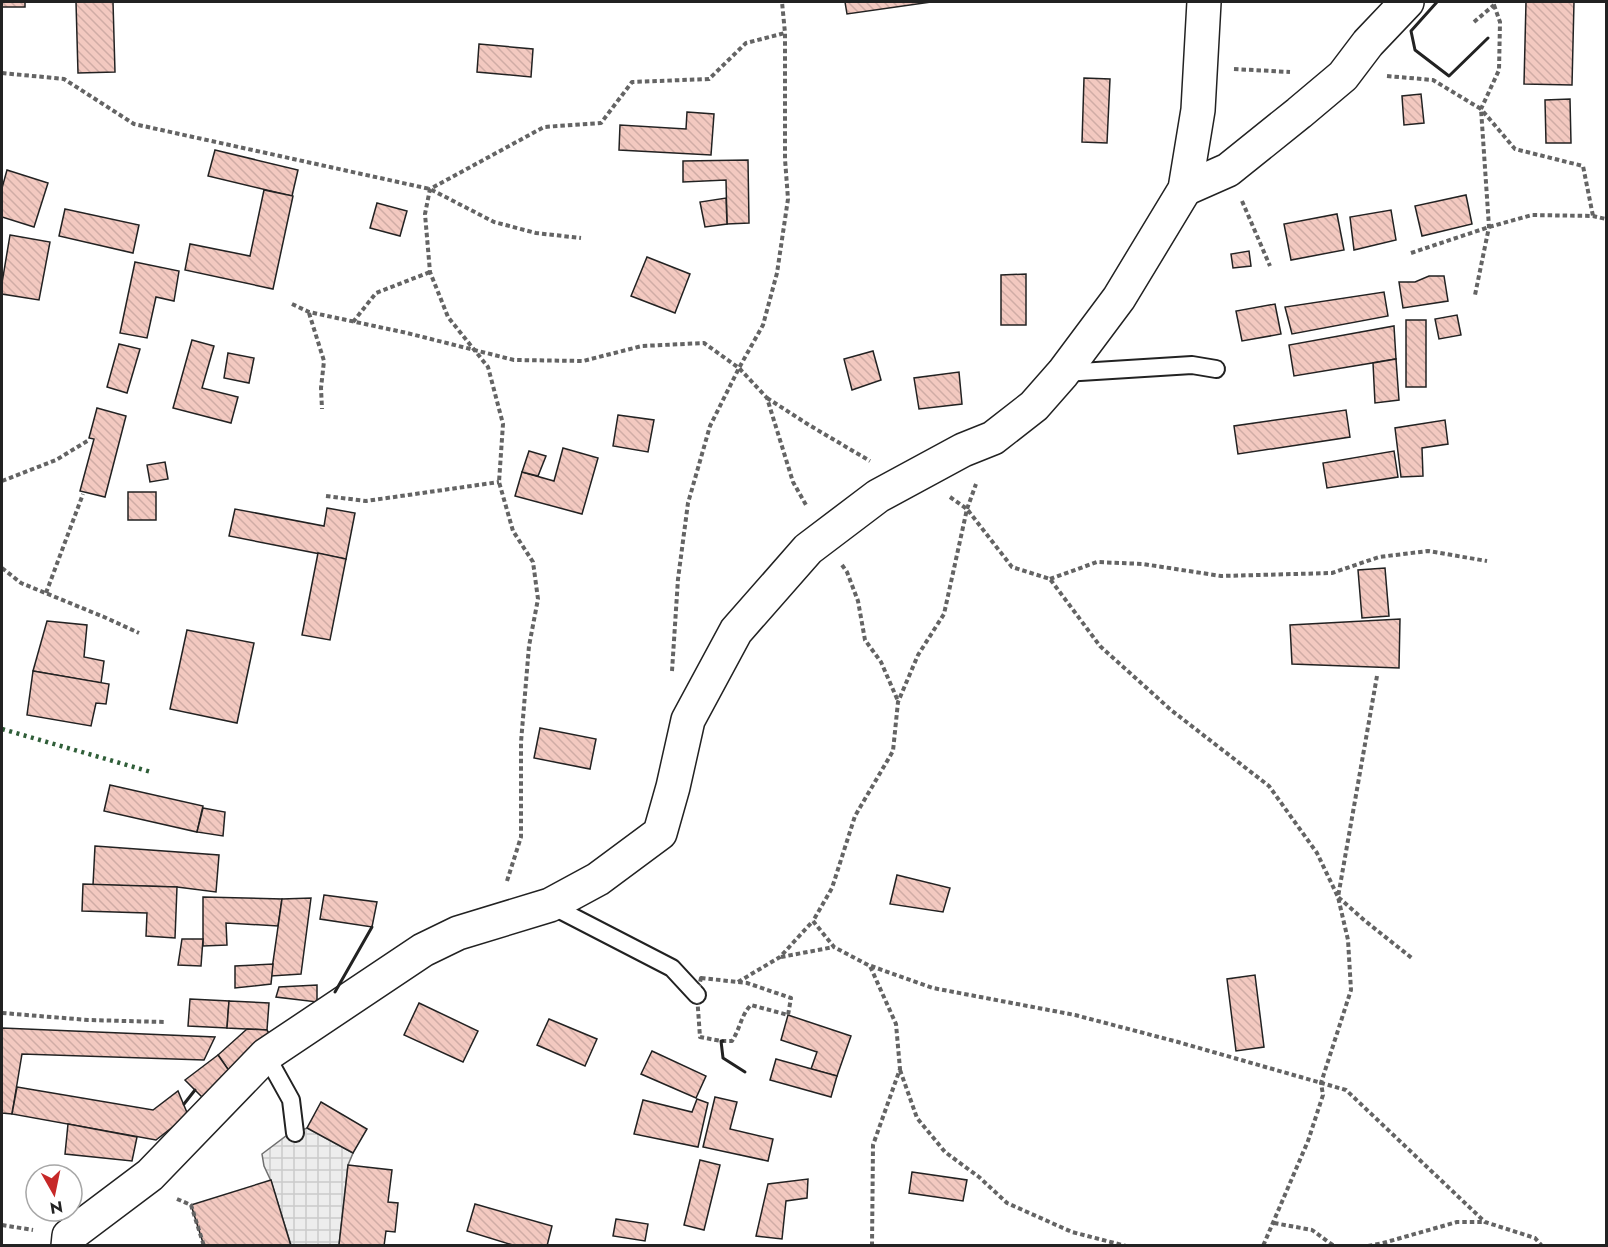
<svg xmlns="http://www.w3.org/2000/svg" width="1608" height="1247" viewBox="0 0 1608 1247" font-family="Jost,sans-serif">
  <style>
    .plaza { fill: url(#plaza-grid); stroke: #6f6f6f; stroke-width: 1.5 }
    .building { fill: url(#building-back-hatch); stroke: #222; stroke-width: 1.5 }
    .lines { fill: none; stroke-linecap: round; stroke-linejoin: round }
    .service-casing { stroke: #222; stroke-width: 20 }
    .minor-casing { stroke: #222; stroke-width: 36 }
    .path { stroke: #646464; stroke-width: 4; stroke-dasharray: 4.5 3; stroke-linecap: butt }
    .service { stroke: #fff; stroke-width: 16 }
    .minor { stroke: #fff; stroke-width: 33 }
    .hedge { stroke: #2f5e38; stroke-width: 4.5; stroke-dasharray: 3 4.5; stroke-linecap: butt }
    .wall { stroke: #222; stroke-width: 3 }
  </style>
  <defs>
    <pattern id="plaza-grid" width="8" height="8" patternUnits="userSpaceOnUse" patternTransform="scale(1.5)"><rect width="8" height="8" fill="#ededed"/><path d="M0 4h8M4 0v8" fill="none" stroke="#cbcbcb"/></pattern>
    <pattern id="building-back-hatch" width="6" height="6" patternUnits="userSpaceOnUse" patternTransform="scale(1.5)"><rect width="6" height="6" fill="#f3c9c0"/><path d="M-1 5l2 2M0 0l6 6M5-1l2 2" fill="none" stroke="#d0aca5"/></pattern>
  </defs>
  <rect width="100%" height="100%" fill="#fff"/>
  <path class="plaza" d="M307,1128l46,25 -5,12 -9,80h-48l-20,-64 -7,-15 -2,-12 24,-18z"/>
  <g class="building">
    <rect x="2" y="2" width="23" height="5"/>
    <path d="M76,2h37l2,70 -37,1z"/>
    <path d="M845,2h86l-84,12z"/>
    <path d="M1526,2h48l-2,83 -48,-1z"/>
    <path d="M479,44l54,5 -2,28 -54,-5z"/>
    <path d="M1084,78l26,1 -3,64 -25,-1z"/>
    <path d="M1421,94l3,29 -20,2 -2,-29z"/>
    <path d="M1570,99l1,44h-25l-1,-43z"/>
    <path d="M687,112l27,2 -3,41 -92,-5 1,-25 66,4z"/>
    <path d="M215,150l83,20 -6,26 -84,-20z"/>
    <path d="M748,160l1,63 -22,1 -1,-44 -43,2v-21z"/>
    <path d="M7,170l41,13 -14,44 -32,-10v-29z"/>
    <path d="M264,190l29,6 -20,93 -88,-19 5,-26 60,12z"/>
    <path d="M1466,195l6,29 -50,12 -7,-30z"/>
    <path d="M726,198l1,26 -22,3 -5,-25z"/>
    <path d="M377,203l30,8 -7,25 -30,-8z"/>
    <path d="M65,209l74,16 -6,28 -74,-17z"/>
    <path d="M1391,210l5,30 -42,10 -4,-33z"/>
    <path d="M1337,214l7,36 -53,10 -7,-36z"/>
    <path d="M10,235l40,7 -11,58 -37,-6v-11z"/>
    <path d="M1249,251l2,15 -18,2 -2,-14z"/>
    <path d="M647,257l43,17 -15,39 -44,-17z"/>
    <path d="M135,262l44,9 -5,30 -18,-4 -9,41 -27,-5z"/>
    <path d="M1026,274v51h-25v-50z"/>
    <path d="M1429,276h15l4,25 -45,7 -4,-26h16z"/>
    <path d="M1384,292l4,24 -96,18 -7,-27z"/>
    <path d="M1275,304l6,30 -39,7 -6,-30z"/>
    <path d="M1457,315l4,20 -22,4 -4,-20z"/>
    <rect x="1406" y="320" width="20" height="67"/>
    <path d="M1394,326l2,33 -102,17 -5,-31z"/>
    <path d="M192,340l22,6 -12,42 36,9 -7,26 -58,-15z"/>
    <path d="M119,344l21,5 -13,44 -20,-6z"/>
    <path d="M873,351l8,29 -29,10 -8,-31z"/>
    <path d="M228,353l26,5 -5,25 -25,-5z"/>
    <path d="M1396,359l3,41 -24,3 -2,-40z"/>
    <path d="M959,372l3,32 -43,5 -5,-31z"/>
    <path d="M97,408l29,8 -21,81 -25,-6 14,-52 -5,-1z"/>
    <path d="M1346,410l4,27 -112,17 -4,-28z"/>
    <path d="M618,415l36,5 -6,32 -35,-6z"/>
    <path d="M1445,420l3,24 -26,4 1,28 -22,1 -6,-49z"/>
    <path d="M563,448l35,10 -16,56 -67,-18 7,-24 32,9z"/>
    <path d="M529,451l17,5 -8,20 -16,-4z"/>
    <path d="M1394,451l4,26 -71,11 -4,-25z"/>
    <path d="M165,462l3,17 -18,3 -3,-17z"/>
    <rect x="128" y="492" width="28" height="28"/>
    <path d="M327,508l28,5 -9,46 -117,-23 6,-27 89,17z"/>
    <path d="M318,553l28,6 -16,81 -28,-5z"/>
    <path d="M1385,568l4,48 -27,2 -4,-48z"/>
    <path d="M1400,619l-1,49 -107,-4 -2,-39z"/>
    <path d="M47,621l40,4 -3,32 20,4 -3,22 -68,-12z"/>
    <path d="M187,630l67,13 -17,80 -67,-14z"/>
    <path d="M33,671l76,13 -3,20 -10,-1 -5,23 -64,-11z"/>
    <path d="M540,728l56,11 -6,30 -56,-11z"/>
    <path d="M110,785l93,21 -6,26 -93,-21z"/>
    <path d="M203,808l22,4 -2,24 -26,-4z"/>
    <path d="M95,846l124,9 -3,37 -39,-5 -84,-2z"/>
    <path d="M897,875l53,13 -7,24 -53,-8z"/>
    <path d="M83,884l94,3 -2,51 -29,-2 1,-23 -65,-2z"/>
    <path d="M324,895l53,7 -5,25 -52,-8z"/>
    <path d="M203,897l79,2 -4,27 -52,-3 1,22 -24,1z"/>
    <path d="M311,898l-10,76 -30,2 11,-77z"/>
    <path d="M182,939h21l-2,27 -23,-1z"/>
    <path d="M273,964l-2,20 -36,4v-22z"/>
    <path d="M1255,975l9,72 -28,4 -9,-72z"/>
    <path d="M317,985v17l-41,-5 3,-10z"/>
    <path d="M190,999l39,2 -2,27 -39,-2z"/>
    <path d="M229,1001l40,2 -2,27 -40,-2z"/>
    <path d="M419,1003l59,28 -15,31 -59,-27z"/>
    <path d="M788,1015l63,21 -14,40 -26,-7 6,-17 -36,-12z"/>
    <path d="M549,1019l48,20 -12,27 -48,-21z"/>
    <path d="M2,1028l213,9 -11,23 -182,-6 -10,60 -10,-1z"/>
    <path d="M247,1029l20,1 5,8 -40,37 -14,-20z"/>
    <path d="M652,1051l54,25 -10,22 -55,-24z"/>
    <path d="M218,1055l14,20 -27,25 -20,-20z"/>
    <path d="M776,1059l61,17 -6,21 -61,-17z"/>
    <path d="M17,1087l136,23 25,-19 10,24 -32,25 -144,-26z"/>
    <path d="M715,1097l22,5 -7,27 43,10 -5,22 -65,-14z"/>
    <path d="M697,1099l11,4 -10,44 -64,-13 9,-34 49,12z"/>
    <path d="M321,1102l46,27 -14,24 -46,-25z"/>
    <path d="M68,1124l69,13 -5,24 -67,-7z"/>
    <path d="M700,1160l20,5 -16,65 -20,-5z"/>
    <path d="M348,1165l44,5 -4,32 10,1 -3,29 -9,-1 -2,15 -45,-1z"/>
    <path d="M912,1172l55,8 -4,21 -54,-8z"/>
    <path d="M808,1179l-1,19 -21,3 -4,38 -26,-3 12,-52z"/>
    <path d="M271,1180l20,66h-87l-13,-41z"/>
    <path d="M475,1204l77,22 -5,20h-31l-49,-15z"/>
    <path d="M616,1219l32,5 -3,17 -32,-5z"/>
  </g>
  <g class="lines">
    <defs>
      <g id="service">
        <path d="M1064,373l128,-8 24,4"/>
        <path d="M550,905l122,63 25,27"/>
        <path d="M266,1055l25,45 4,33"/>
      </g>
      <g id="minor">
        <path d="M1185,189l43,-19 71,-57 44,-37 25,-33 39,-41"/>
        <path d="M68,1246l1,-10 81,-61 116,-120 157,-105 35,-17 92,-28 48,-26 62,-46 13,-46 15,-67 48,-89 72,-82 70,-53 85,-46 30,-12 41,-32 29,-33 56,-75 66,-109 13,-79 6,-108"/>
      </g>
    </defs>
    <use href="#service" class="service-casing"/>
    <use href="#minor" class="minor-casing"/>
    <g class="path">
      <path d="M1494,5l6,17 -1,48 -18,39 34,40 68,17 10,50"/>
      <path d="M1474,22l20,-17 -1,-3"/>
      <path d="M1234,69l56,3"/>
      <path d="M2,73l62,6 70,45 296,65 64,33 42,11 45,5"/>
      <path d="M1387,76l46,4 48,29 8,118 -14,68"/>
      <path d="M1242,201l28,65"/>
      <path d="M1411,253l78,-26 43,-12 61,1 13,3"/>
      <path d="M292,304l17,8 98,21 107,27 69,1 59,-15 62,-3 35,25 28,30 26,84 13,23"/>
      <path d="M309,313l15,48 -3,27 1,21"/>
      <path d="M353,322l23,-29 54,-21"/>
      <path d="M767,398l42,27 61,36"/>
      <path d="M2,481l54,-21 33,-20"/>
      <path d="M326,496l40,5 133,-19"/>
      <path d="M950,497l17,12 45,58 38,12 50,67 71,64 98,76 48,67 21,44 10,43 3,50 -30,93 2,12 -15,46 -45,105"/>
      <path d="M842,565l5,7 11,29 7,39 16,22 17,39"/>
      <path d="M2,568l19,15 83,34 35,16"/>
      <path d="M1050,579l47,-17 46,2 78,12 111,-3 47,-16 49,-6 59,10"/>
      <path d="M46,593l37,-99"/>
      <path d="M672,671l6,-92 10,-76 22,-77 29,-58 24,-43 14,-52 11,-74 -3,-40v-126l-3,-31"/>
      <path d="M1377,676l-39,221 26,23 49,39"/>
      <path d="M507,881l14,-44v-95l8,-96 9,-47 -5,-37 -20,-31 -14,-49 4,-58 -15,-57 -40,-50 -18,-45 -5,-58 5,-25 114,-62 57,-4 31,-41 77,-3 37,-36 39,-10"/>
      <path d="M781,957l53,-10"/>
      <path d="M871,966l62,22 142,27 103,27 168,48 139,132 50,16 7,8"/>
      <path d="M701,978l46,5 44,15 -3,17 -37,-10c-10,10 -11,24 -19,36h-11l-21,-4 -3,-42z"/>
      <path d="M738,982l42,-25 33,-36"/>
      <path d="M2,1013l86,7 76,2"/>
      <path d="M900,1070l17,48 28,34 34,25 28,26 65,29 54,14"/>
      <path d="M177,1199l14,6 13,41"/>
      <path d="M1274,1223l38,7 22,16"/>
      <path d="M2,1225l31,5"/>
      <path d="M872,1246l1,-101 27,-76 -4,-45 -26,-58 -36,-19 -21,-26 19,-33 23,-72 38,-65 5,-49 20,-47 26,-41 23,-105 9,-25"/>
      <path d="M1368,1246l15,-3 74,-21h27"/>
    </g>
    <use href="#service" class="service"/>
    <use href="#minor" class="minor"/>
    <path class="hedge" d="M2,729l149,43"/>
    <g class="wall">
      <path d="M1437,2l-26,29 4,19 34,26 39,-38"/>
      <path d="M335,992l37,-65"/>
      <path d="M723,1041h-2l2,17 22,14"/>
      <path d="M184,1104l11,-14"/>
    </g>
  </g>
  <rect width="1608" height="1247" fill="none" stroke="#222222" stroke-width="6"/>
  <g transform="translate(54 1193) rotate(171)"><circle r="28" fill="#ffffff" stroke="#a7a7a7" stroke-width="1.5"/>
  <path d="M0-4.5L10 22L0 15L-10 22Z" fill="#c62828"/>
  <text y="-9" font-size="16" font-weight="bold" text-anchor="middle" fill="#222222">N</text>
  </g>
</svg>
